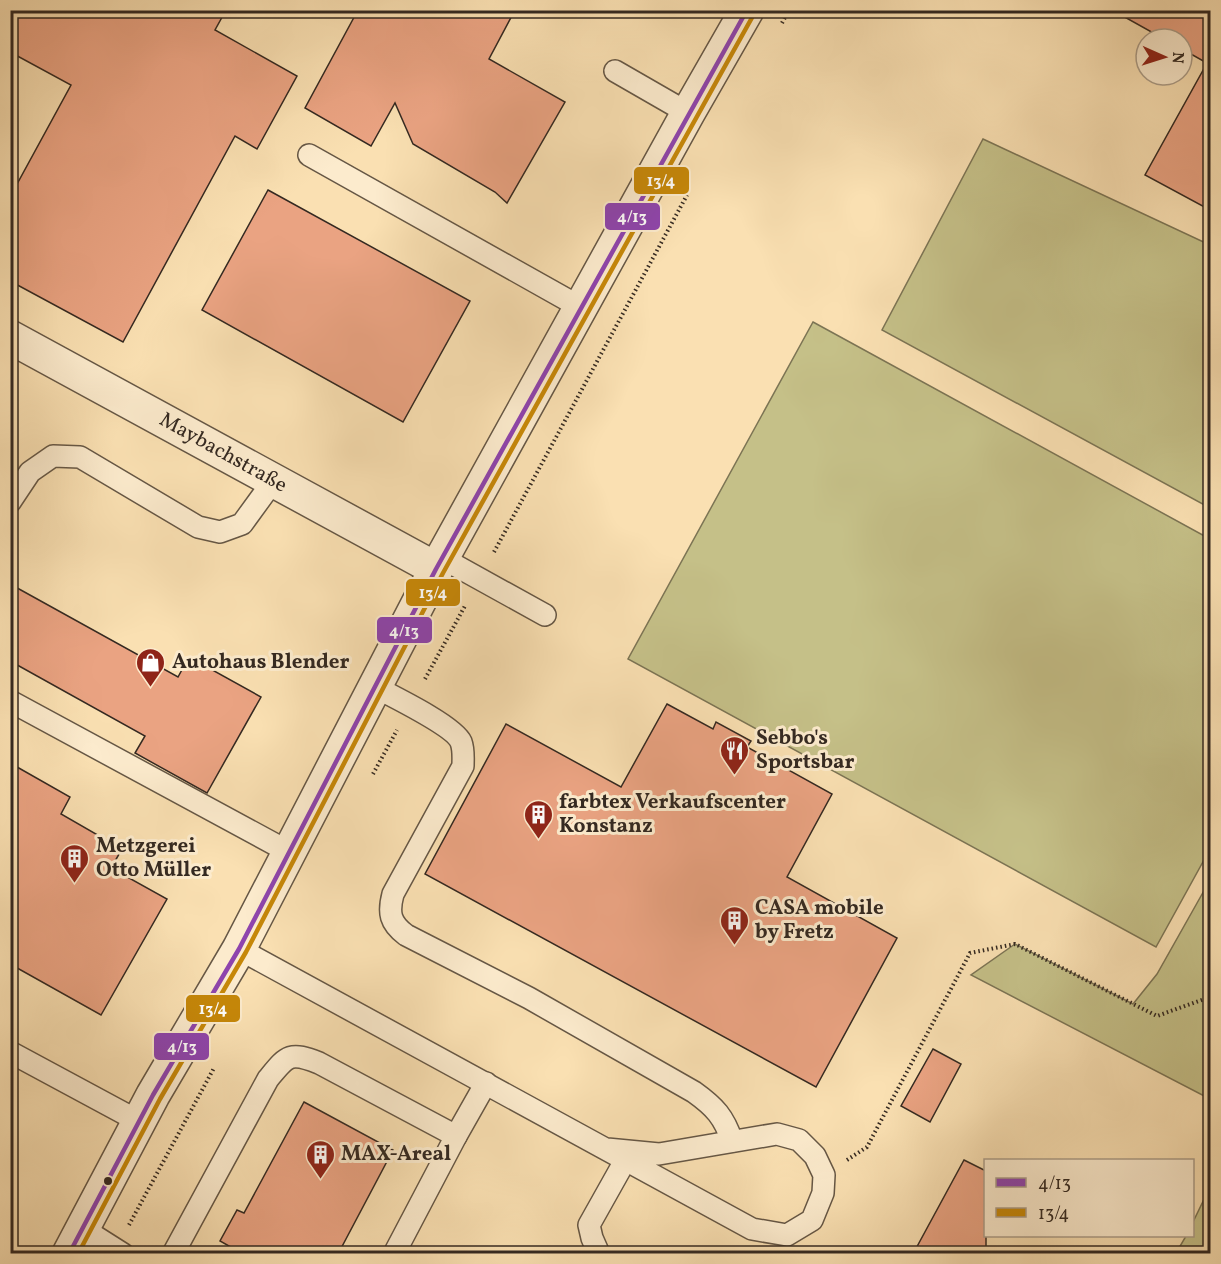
<svg xmlns="http://www.w3.org/2000/svg" width="1221" height="1264" viewBox="0 0 1221 1264" font-family="Vollkorn,serif">
  <style>
    .green { fill: #c5c088; stroke: #7c7454; stroke-width: 1.5 }
    .building { fill: #eaa382; stroke: #342921; stroke-width: 1.5 }
    .lines { fill: none; stroke-linecap: round; stroke-linejoin: round }
    .service-casing { stroke: #665745; stroke-width: 24 }
    .minor-casing { stroke: #665745; stroke-width: 36 }
    .path { stroke: #342921; stroke-width: 4; stroke-dasharray: 1.5 3; stroke-linecap: butt }
    .service { stroke: #fcebcd; stroke-width: 21 }
    .minor { stroke: #fcebcd; stroke-width: 33 }
    .bus-1-casing { stroke: #fcebcd; stroke-width: 9 }
    .bus-2-casing { stroke: #fcebcd; stroke-width: 9 }
    .bus-1 { stroke: #8e44ad; stroke-width: 4.5 }
    .bus-2 { stroke: #c68708; stroke-width: 4.5 }
    .bus-dot { fill: #342921; stroke: #fcebcd; stroke-width: 2 }
    .labels { text-anchor: middle; dominant-baseline: central; stroke-width: 6; stroke-linejoin: round; paint-order: stroke }
    .street-label { font-size: 21px; fill: #342921; stroke: #fcebcd }
    .poi-label { font-size: 21px; font-weight: bold; fill: #342921; stroke: #fcebcd; text-anchor: start }
    .line-badge { stroke: #fcebcd; stroke-width: 2 }
    .badge-label { font-size: 16px; text-anchor: middle; font-weight: bold; fill: #fff }
  </style>
  <rect width="100%" height="100%" fill="#fae0b2"/>
  <filter id="stains"><feTurbulence type="fractalNoise" baseFrequency=".00333" numOctaves="4"/><feColorMatrix values="0 0 0 0 .2 0 0 0 0 .09 0 0 0 0 .02 0 0 0 .5 -.17"/></filter>
  <radialGradient id="worn" r=".72"><stop offset=".6" stop-color="#630" stop-opacity="0"/><stop offset="1" stop-color="#630" stop-opacity=".3"/></radialGradient>
  <g class="green">
    <path d="M983,139l227,106v263l-328,-178z"/>
    <path d="M813,322l397,217v310l-54,98 -528,-288z"/>
    <path d="M1210,880v219l-239,-124 44,-31 118,60 24,-30z"/>
    <path d="M1210,1187v66h-34l10,-17h6l1,-14z"/>
  </g>
  <g class="building">
    <path d="M10,10h216l-11,20 82,46 -40,73 -22,-13 -112,206 -113,-61v-84l61,-112 -61,-33z"/>
    <path d="M358,10h157l-26,49 76,43 -58,101 -12,-11 -82,-48 -18,-41 -24,43 -66,-38z"/>
    <path d="M1112,10h98v200l-65,-35 62,-112 -25,-14v-10h-18z"/>
    <path d="M268,190l202,111 -67,121 -201,-112z"/>
    <path d="M10,584l168,93 11,-20 72,40 -54,96 -72,-40 10,-17 -135,-75z"/>
    <path d="M667,704l46,25 3,-7 35,19 -4,6 85,47 -45,83 110,61 -81,149 -391,-213 81,-150 115,63z"/>
    <path d="M10,763l60,34 -9,17 61,35 -11,19 56,31 -66,116 -91,-51z"/>
    <path d="M933,1049l28,15 -31,58 -29,-16z"/>
    <path d="M304,1102l89,48 -55,104h-95l-23,-13 17,-31 7,3z"/>
    <path d="M964,1160l22,11v83h-73z"/>
  </g>
  <g class="lines">
    <defs>
      <g id="service">
        <path d="M615,71l73,42"/>
        <path d="M309,155l271,152"/>
        <path d="M10,502l20,-30 23,-16 27,1 118,70 22,5 22,-8 32,-44"/>
        <path d="M442,558l103,57"/>
        <path d="M375,687c17,9 79,39 86,55 3,8 2,16 2,24l-70,128c-5,19 -3,29 13,41l123,63 165,94c21,15 30,25 38,49"/>
        <path d="M10,701l279,151"/>
        <path d="M239,949l513,280 35,6 25,-15 11,-27 1,-18 -9,-19 -16,-16 -22,-6 -118,20 -52,-5"/>
        <path d="M10,1052l130,70"/>
        <path d="M82,1228l41,26"/>
        <path d="M173,1254l95,-175c19,-23 21,-28 51,-16l137,73 30,-53"/>
        <path d="M394,1254l62,-118"/>
        <path d="M599,1254l-7,-16 -3,-13 37,-66"/>
      </g>
      <g id="minor">
        <path d="M10,337l426,232"/>
        <path d="M69,1254l84,-159 86,-146 197,-380 252,-456 59,-103"/>
      </g>
    </defs>
    <use href="#service" class="service-casing"/>
    <use href="#minor" class="minor-casing"/>
    <g class="path">
      <path d="M782,23l7,-13"/>
      <path d="M494,552l193,-357"/>
      <path d="M425,679l41,-75"/>
      <path d="M373,774l24,-44"/>
      <path d="M847,1160l20,-13 103,-194 45,-9 142,72 53,-19"/>
      <path d="M129,1225l85,-157"/>
    </g>
    <use href="#service" class="service"/>
    <use href="#minor" class="minor"/>
    <defs>
      <path id="bus-1" d="M69,1254l84,-159 86,-146 197,-380 311,-559"/>
      <path id="bus-2" d="M78,1254l82,-155 86,-147 197,-379 311,-559"/>
    </defs>
    <use href="#bus-1" class="bus-1-casing"/>
    <use href="#bus-2" class="bus-2-casing"/>
    <use href="#bus-1" class="bus-1"/>
    <use href="#bus-2" class="bus-2"/>
  </g>
  <defs>
    <symbol id="shop-pin" viewBox="-11 -11 22 30"><path d="M0 17L-7.5 6A9.5 9.5 0 1 1 7.5 6Z" fill="#8f2418" stroke="#fcebcd"/><path d="M-5-2.5h2.3a2.7 3.5 0 0 1 5.4 0H5L5.5 6h-11ZM-1.5-2.5h3a1.5 2.3 0 0 0-3 0Z" fill="#fff"/></symbol>
    <symbol id="restaurant-pin" viewBox="-11 -11 22 30"><path d="M0 17L-7.5 6A9.5 9.5 0 1 1 7.5 6Z" fill="#8f2418" stroke="#fcebcd"/><path d="M-5-6h1v4h1v-4h1v4h1v-4h1v5L-1.5 .5V6h-2V.5L-5-1ZM5-6V6H3V1.5H1.5Q1.5-4 5-6Z" fill="#fff"/></symbol>
    <symbol id="building-pin" viewBox="-11 -11 22 30"><path d="M0 17L-7.5 6A9.5 9.5 0 1 1 7.5 6Z" fill="#8f2418" stroke="#fcebcd"/><path d="M-4-6H4V6H1V3H-1V6H-4ZM-2.5-4.3h1.7v1.8h-1.7ZM.8-4.3h1.7v1.8H.8ZM-2.5-1h1.7V.8h-1.7ZM.8-1h1.7V.8H.8Z" fill="#fff"/></symbol>
  </defs>
  <g fill-rule="evenodd">
    <use href="#shop-pin" x="134" y="646" width="33" height="45"/>
    <use href="#restaurant-pin" x="718" y="734" width="33" height="45"/>
    <use href="#building-pin" x="522" y="798" width="33" height="45"/>
    <use href="#building-pin" x="58" y="842" width="33" height="45"/>
    <use href="#building-pin" x="718" y="904" width="33" height="45"/>
    <use href="#building-pin" x="304" y="1138" width="33" height="45"/>
  </g>
  <circle class="bus-dot" cx="108" cy="1181" r="5"/>
  <g class="labels">
    <g class="street-label">
      <text transform="translate(223 453) rotate(29)">Maybachstraße</text>
    </g>
    <g class="poi-label">
      <text x="172" y="662">Autohaus Blender</text>
      <text x="756" y="738">Sebbo's<tspan x="756" dy="24">Sportsbar</tspan></text>
      <text x="559" y="802">farbtex Verkaufscenter<tspan x="559" dy="24">Konstanz</tspan></text>
      <text x="96" y="846">Metzgerei<tspan x="96" dy="24">Otto Müller</tspan></text>
      <text x="755" y="908">CASA mobile<tspan x="755" dy="24">by Fretz</tspan></text>
      <text x="341" y="1154">MAX-Areal</text>
    </g>
  </g>
  <g class="line-badge">
    <rect x="633" y="166" width="57" height="29" rx="6" fill="#c68708"/>
    <rect x="604" y="202" width="57" height="29" rx="6" fill="#8e44ad"/>
    <rect x="405" y="578" width="56" height="29" rx="6" fill="#c68708"/>
    <rect x="376" y="616" width="57" height="28" rx="6" fill="#8e44ad"/>
    <rect x="185" y="994" width="56" height="29" rx="6" fill="#c68708"/>
    <rect x="153" y="1032" width="57" height="29" rx="6" fill="#8e44ad"/>
  </g>
  <g class="badge-label">
    <text x="661" y="186">13/4</text>
    <text x="632" y="222">4/13</text>
    <text x="433" y="598">13/4</text>
    <text x="404" y="636">4/13</text>
    <text x="213" y="1014">13/4</text>
    <text x="182" y="1052">4/13</text>
  </g>
  <rect width="1221" height="1264" fill="none" stroke="#fae0b2" stroke-width="36"/>
  <rect x="12" y="12" width="1197" height="1240" fill="none" stroke="#342921" stroke-width="3"/>
  <rect x="18" y="18" width="1185" height="1228" fill="none" stroke="#342921" stroke-width="1.5"/>
  <rect x="984" y="1159" width="210" height="78" fill="#fcebcd" stroke="#ac9d88" stroke-width="1.5"/>
  <rect x="996" y="1178" width="30" height="9" fill="#8e44ad" stroke="#ac9d88" stroke-width="1.5"/>
  <text x="1038" y="1189" font-size="18" fill="#342921">4/13</text>
  <rect x="996" y="1208" width="30" height="9" fill="#c68708" stroke="#ac9d88" stroke-width="1.5"/>
  <text x="1038" y="1219" font-size="18" fill="#342921">13/4</text>
  <g transform="translate(1164 57) rotate(93)"><circle r="28" fill="#fcebcd" stroke="#ac9d88" stroke-width="1.5"/>
  <path d="M0-4.5L10 22L0 15L-10 22Z" fill="#8f2418"/>
  <text y="-9" font-size="16" font-weight="bold" text-anchor="middle" fill="#342921">N</text>
  </g>
  <rect width="100%" height="100%" filter="url(#stains)"/>
  <rect width="100%" height="100%" fill="url(#worn)"/>
</svg>
